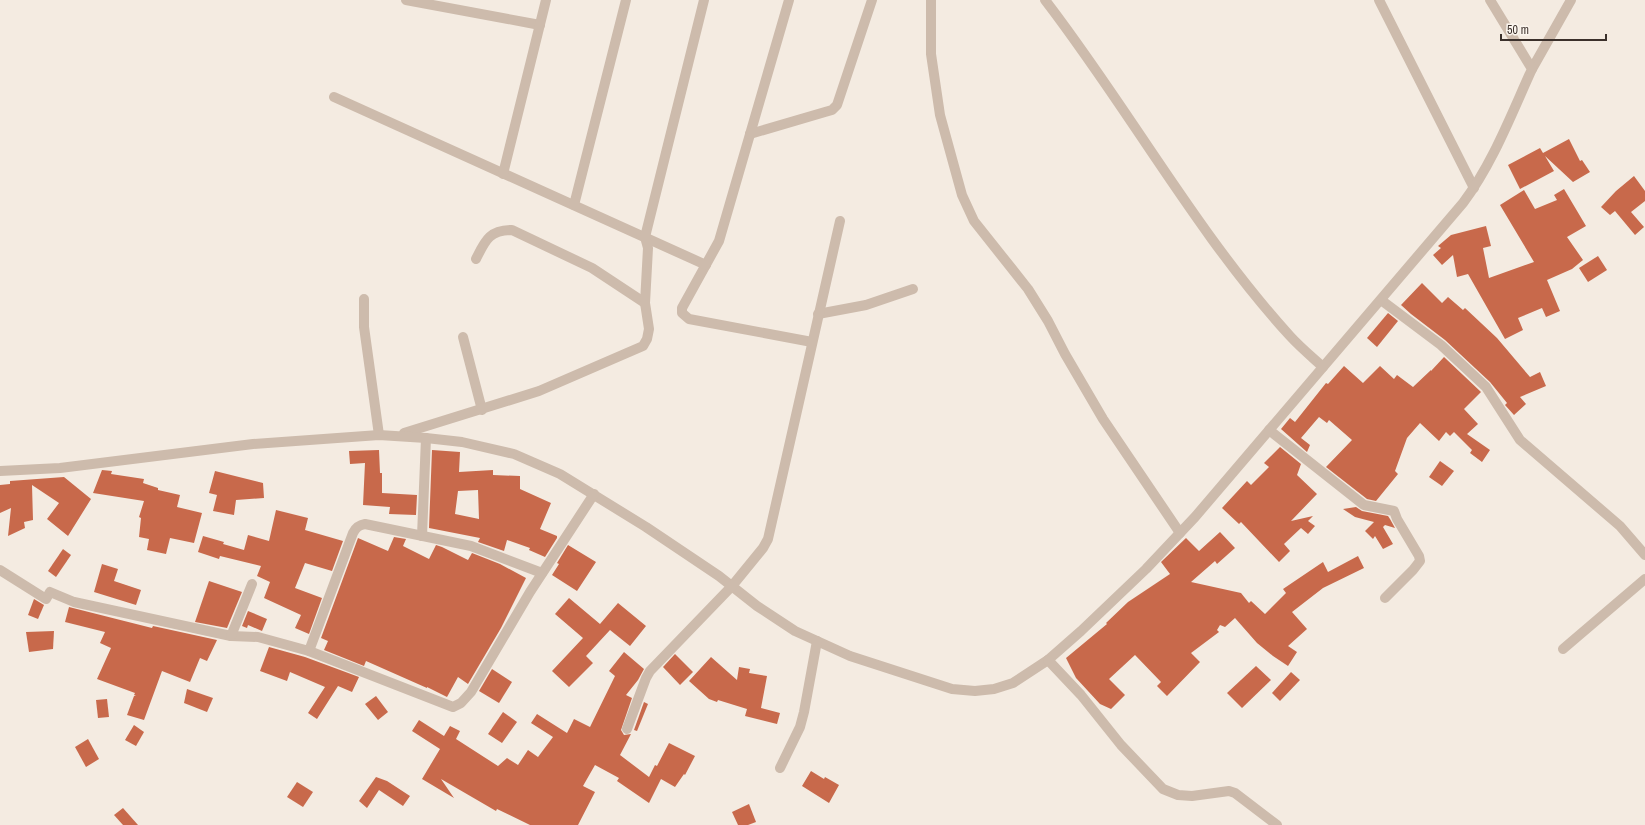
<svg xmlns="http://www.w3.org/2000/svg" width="1645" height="825" viewBox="0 0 1645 825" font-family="'Archivo Narrow',sans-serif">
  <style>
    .building { fill: #c8694b; fill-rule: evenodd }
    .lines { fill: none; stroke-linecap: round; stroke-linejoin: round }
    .minor { stroke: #cdbbac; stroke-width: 10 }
  </style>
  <rect width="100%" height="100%" fill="#f4ebe1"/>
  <g class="building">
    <path d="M1569,139l11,22 2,-1 8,12 -17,10 -28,-26 9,15 -34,18 -12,-24 32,-17 3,5z"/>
    <path d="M1634,176l11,15v10l-14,11 13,15 -9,8 -20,-24 -5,4 -9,-8 15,-16z"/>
    <path d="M1564,189l22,37 -19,11 16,23 -11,9 -25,11 13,31 -14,6 -4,-9 -24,10 5,12 -18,9 -37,-65 -11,3 -4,-22 -11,10 -9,-10 8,-7 -3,-2 13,-11 35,-9 5,20 -8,2 6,30 45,-16 -34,-57 24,-15 11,19 22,-9 -3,-5z"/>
    <path d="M1598,256l9,14 -19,12 -9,-14z"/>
    <path d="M1422,283l20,20 6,-6 15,13 2,-2 32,30 33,39 10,-5 6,14 -26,11 6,7 -12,11 -9,-10 2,-2 -17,-21 -45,-42 -34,-26 -10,-9z"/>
    <path d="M1388,313l10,8 -21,26 -10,-9z"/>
    <path d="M1444,357l37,35 -17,17 14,15 -11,10 23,16 -8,12 -12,-9 2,-3 -18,-18 -4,4 -4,-4 -7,9 -19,-18 -13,15 -12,33 3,3 -22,27 -9,-2 -41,-32 26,-27 -23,-20 -2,3 -8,-6 -18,21 9,7 -3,7 -26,-23 9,-11 5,4 31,-39 2,1 16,-18 19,17 17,-17 14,13 3,-4 16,12 18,-17v1z"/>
    <path d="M1280,447l21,17 -4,11 20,19 -26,27 22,-5 -5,5 7,5 -7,8 -7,-6 -17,16 6,7 -11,11 -38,-40 -2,2 -17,-16 25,-27 4,4 18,-18 -5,-4z"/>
    <path d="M379,450l1,23h2v20l35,2 -1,20 -27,-1 1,-7 -27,-2 2,-42 -15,1 -1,-13z"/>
    <path d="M432,450l28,2 -1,20 34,-2v5l27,1v13l31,14 -11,26 17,7v2l-12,19 -16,-7 1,-2 -23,-8 -3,11 -26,-9 2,-4 -51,-10zM478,490l1,29 -24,-5 3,-23z"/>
    <path d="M1440,461l14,10 -12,15 -13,-9z"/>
    <path d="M102,470l10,1 -1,3 33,5 -1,4 15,5v2l22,5 -3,12 25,6 -8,30 -24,-5 -4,16 -19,-4 2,-11 -10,-2 2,-19 -2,-1 5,-16 -51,-8z"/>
    <path d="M215,471l48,12 1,15 -28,2 -2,15 -21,-4 4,-16 -8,-2z"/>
    <path d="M64,477l27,22 -23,37 -21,-17 12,-16 -27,-18 1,35 -9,2 1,6 -17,8 3,-28 -11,5v-28l10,-1v-3z"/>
    <path d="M1356,507l6,4 26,5 2,3 5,9 -10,-3 -2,2 10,17 -10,5 -8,-13 -2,3 -8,-8 9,-9 -19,-5 -12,-8z"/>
    <path d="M276,510l32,8 -3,12 38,11 -11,30 -27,-8 -10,25 27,10 -13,36 -14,-6 6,-13 -37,-17 6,-16 -13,-6 4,-10 -41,-10 -1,3 -21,-7 5,-16 21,6 -1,2 21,6 4,-15 21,6z"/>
    <path d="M1220,532l15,16 -18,16 -2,-3 -24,21 50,11 8,10 2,-2 14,13 21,-21 -3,-4 40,-27 5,10 30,-16 6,12 -41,20 -31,24 15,17 -19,17 9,6 -9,14 -15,-10 -16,-13 -22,-25 -10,9 -5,-2 -3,5 2,2 -28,21 9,9 -33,34 -10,-10 4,-4 -26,-27 -26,24 16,16 -14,14 -11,-5 -24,-26 -10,-20 41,-34 -1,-1 22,-21 42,-28 -9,-12 25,-24 13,13z"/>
    <path d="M394,537l12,2 -3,7 26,13 7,-14 6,2 26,13 4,-7 28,11 26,14 -25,50 -33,56 -10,-7 -11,20 -20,-10v1l-61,-27 -2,5 -40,-16 4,-9 -7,-3 37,-100 30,13z"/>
    <path d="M568,545l28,17 -19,29 -25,-16 7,-11 -2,-1z"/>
    <path d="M63,549l8,6 -15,22 -8,-6z"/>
    <path d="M102,564l16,5 -4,12 27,9 -5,15 -42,-13z"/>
    <path d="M209,581l33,11 -15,36 -32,-6z"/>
    <path d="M569,598l31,26 18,-21 28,23 -16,20 -20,-16 -24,26 7,7 -24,24 -17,-16 31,-33 -28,-24z"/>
    <path d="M34,599l10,6 -6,14 -10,-4z"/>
    <path d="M69,607l83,21 1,-2 64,14 -10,21 -7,-3 -10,24 -28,-11 -18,49 -17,-5 7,-19h2l-2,-1 1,-2 -38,-14 14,-31 -11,-5 5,-11 -40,-10z"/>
    <path d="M248,611l19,8 -5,12 -14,-6 -1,3 -5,-2z"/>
    <path d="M54,631l-1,18 -24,3 -3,-20z"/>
    <path d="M269,647l36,10 54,20 -7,15 -14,-6 -21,33 -9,-6 17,-26 -35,-15 -3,9 -27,-10z"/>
    <path d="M624,652l20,17 -6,11 -12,15 6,3 -11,32 3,5 7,-1 -11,21 29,22 6,-12 2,1 12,-23 26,13 -10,19 -1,-1 -9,13 -14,-8 -12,24 -32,-22 2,-3 -24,-13 -12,21 12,6 -17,33h-48l-33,-16 -1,2 -55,-32 13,19 -32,-19 18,-30 -28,-18 7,-11 25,16 6,-10 10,5 -4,8 42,27 9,-8 11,7 10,-15 10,7 15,-20 -22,-14 6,-9 30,19 7,-14 16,8 25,-51 -6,-5z"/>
    <path d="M675,654l18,18 -13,13 -17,-18z"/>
    <path d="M711,657l26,23 2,-13 11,2 -1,4 18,3 -6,32 19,5 -3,11 -32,-8 2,-7 -29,-9 -1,2 -8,-3 -20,-18z"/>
    <path d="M1256,666l15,14 -29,28 -15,-15z"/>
    <path d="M492,669l20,13 -13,21 -20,-12z"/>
    <path d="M1291,672l9,8 -20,21 -8,-8z"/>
    <path d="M187,689l26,9 -6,14 -23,-9z"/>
    <path d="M376,696l12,16 -10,8 -13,-16z"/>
    <path d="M107,699l2,18 -11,1 -2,-18z"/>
    <path d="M644,702l4,2 -11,27 -3,-1z"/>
    <path d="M503,712l14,10 -15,21 -14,-9z"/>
    <path d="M134,725l10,7 -8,14 -11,-6z"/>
    <path d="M88,739l11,20 -13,8 -11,-20z"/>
    <path d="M811,771l13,8 1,-2 14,8 -10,18 -27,-17z"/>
    <path d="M376,777l11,4 23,15 -7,10 -24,-16 -12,18 -8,-7z"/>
    <path d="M297,782l16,10 -10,15 -16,-10z"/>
    <path d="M749,804l7,18 -8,3h-10l-6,-13z"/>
    <path d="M123,808l15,17h-15l-9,-10z"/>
  </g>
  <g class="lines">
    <g class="minor">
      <path d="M406,0l134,25"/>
      <path d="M789,0l-70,241 -37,67v5l7,6 123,23"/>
      <path d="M931,0v54l9,61 22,80 12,26 54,68 20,32 17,33 38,65 77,114"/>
      <path d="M1045,0c84,109 152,234 245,336 10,11 22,21 33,31"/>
      <path d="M1379,0l95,188"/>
      <path d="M1532,69l39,-69"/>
      <path d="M334,97l372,168"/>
      <path d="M750,134l75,-22 7,-2 5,-5 35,-105"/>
      <path d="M503,174l43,-174"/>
      <path d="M574,205l52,-205"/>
      <path d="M476,259c9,-18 13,-29 36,-29l80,38 53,35"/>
      <path d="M364,299v28l15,108"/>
      <path d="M1381,300l60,45 45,42 34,53 100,86 25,29"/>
      <path d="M818,314l48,-9 47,-16"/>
      <path d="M463,337l19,73"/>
      <path d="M1269,430l95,75 30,6 3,8 22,37 1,5 -7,9 -28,28"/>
      <path d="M404,433l135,-42 104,-45 4,-7 2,-10 -4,-26 3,-55 -3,-11 59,-237"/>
      <path d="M0,471l60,-3 193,-24 126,-9 47,3 36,4 52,12 46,20 86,53 73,49 38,30 38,25 55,25 102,33 23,2 19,-2 19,-6 35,-23 33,-29 65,-62 49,-52 268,-314c30,-40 48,-88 69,-134l-42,-69"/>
      <path d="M422,536l4,-98"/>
      <path d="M0,570l46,29 4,-7 24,10 157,34 27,1 51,14 144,56 8,-4 10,-11 59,-100 64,-98"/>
      <path d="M231,636l21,-52"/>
      <path d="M1563,649l82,-70"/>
      <path d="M309,651l44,-118c3,-6 6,-8 12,-9l106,22 71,27"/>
      <path d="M1048,660l33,35 40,50 42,44 15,6 14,1 37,-5 6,2 42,32"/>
      <path d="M627,729l19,-51 4,-7 82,-85 31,-38 5,-9 72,-318"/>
      <path d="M780,768l20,-41 4,-15 13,-71"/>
    </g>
  </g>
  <path d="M1501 34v6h105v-6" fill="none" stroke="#3b302b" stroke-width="2"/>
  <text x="1507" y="34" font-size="12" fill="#3b302b" stroke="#fbf5ee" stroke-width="3" paint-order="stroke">50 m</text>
</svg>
